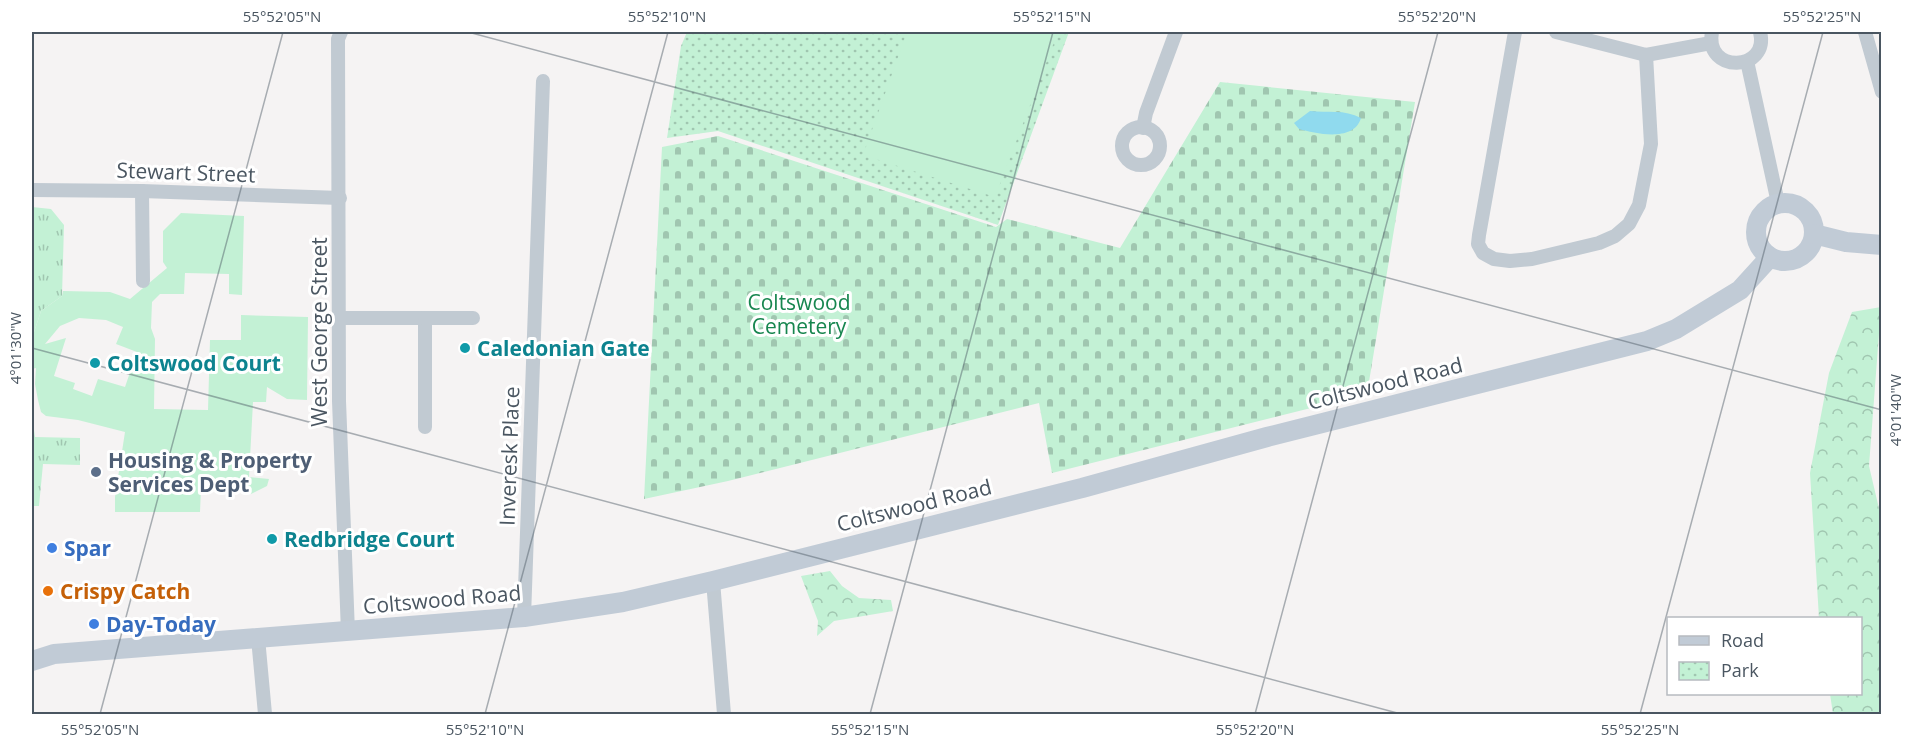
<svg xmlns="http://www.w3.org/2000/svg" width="1913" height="746" viewBox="0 0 1913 746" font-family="'Open Sans',sans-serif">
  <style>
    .grass { fill: url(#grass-tufts) }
    .forest { fill: url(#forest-crowns) }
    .cemetery { fill: url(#cemetery-stones) }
    .park { fill: url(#park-dots) }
    .garden { fill: #c3f1d5; fill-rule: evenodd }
    .water { fill: #90daee }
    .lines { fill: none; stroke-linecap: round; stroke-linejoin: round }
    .street { stroke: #c1cad2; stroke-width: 14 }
    .secondary { stroke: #c1cbd6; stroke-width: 20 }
    .ticks { fill: none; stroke: #4a5661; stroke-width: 1.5; stroke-opacity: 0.45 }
    .culture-dot { fill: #0f9aa8; stroke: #fff; stroke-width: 2 }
    .service-dot { fill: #5c6f8a; stroke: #fff; stroke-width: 2 }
    .shop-dot { fill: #3f7fe0; stroke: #fff; stroke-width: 2 }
    .food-dot { fill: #e8710a; stroke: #fff; stroke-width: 2 }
    .labels { text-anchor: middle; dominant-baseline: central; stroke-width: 6; stroke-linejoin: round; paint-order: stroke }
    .street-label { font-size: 21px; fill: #4a5661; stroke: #fff }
    .park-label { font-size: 21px; fill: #17864f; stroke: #fff }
    .culture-label { font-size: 21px; font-weight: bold; fill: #0d838f; stroke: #fff; text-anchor: start }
    .service-label { font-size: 21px; font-weight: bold; fill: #4e5e75; stroke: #fff; text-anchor: start }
    .shop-label { font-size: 21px; font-weight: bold; fill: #366cbe; stroke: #fff; text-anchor: start }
    .food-label { font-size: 21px; font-weight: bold; fill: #c56008; stroke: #fff; text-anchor: start }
    .neatline { fill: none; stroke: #4a5661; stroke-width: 2 }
    .ticks-label { font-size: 15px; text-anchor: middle; fill: #4a5661 }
  </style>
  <defs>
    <pattern id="grass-tufts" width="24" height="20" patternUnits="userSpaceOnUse" patternTransform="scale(1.5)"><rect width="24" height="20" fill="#c3f1d5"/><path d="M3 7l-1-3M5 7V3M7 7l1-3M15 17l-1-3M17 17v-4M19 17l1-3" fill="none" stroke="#a0c6b0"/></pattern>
    <pattern id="forest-crowns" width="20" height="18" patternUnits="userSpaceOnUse" patternTransform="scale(1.5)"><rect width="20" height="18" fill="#c3f1d5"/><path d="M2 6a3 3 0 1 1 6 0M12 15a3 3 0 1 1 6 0" fill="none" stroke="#a0c6b0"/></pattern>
    <pattern id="cemetery-stones" width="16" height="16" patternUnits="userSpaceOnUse" patternTransform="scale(1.5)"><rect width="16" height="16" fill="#c3f1d5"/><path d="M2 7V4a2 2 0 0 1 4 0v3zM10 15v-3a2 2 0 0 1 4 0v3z" fill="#a0c6b0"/></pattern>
    <pattern id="park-dots" width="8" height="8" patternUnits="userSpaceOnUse" patternTransform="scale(1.5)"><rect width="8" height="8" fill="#c3f1d5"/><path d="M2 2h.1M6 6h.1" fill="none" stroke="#a0c6b0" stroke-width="1.8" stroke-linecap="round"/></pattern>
  </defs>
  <rect width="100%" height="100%" fill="#f5f3f3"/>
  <g class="grass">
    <path d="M32,207l19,2 13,16 -2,71 -21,15 -9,27z"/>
    <path d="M32,416l3,21 45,1v27l-37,-1 -4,42h-7z"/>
  </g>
  <g class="forest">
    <path d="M1881,307l-12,159 12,51v197h-48l-3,-20h30v-76h-41l-9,-145 19,-100 23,-61z"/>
    <path d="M830,571l12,15 17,12 32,2 2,11 -59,10 -17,15 1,-15 -17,-45z"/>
  </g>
  <path class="cemetery" d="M1220,82l195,20 -48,292 -315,79 -13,-70 -311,78 -84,18 18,-352 56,-11 278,91 11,-8 113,29z"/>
  <path class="park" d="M687,32h382l-71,193 -280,-94 -51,7 14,-92z"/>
  <g class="garden">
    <path d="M907,32h151l-63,165 -132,-42z"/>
    <path d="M181,213l63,3 -2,79 -13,-1v-20l-44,-1 -1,21h-24l-8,8 -1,26 4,11 -1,70 54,1 2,-70h31v-25l67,2 -1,83 -20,-1 -20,-12 -1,15h-13l-4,75 20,2 -2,7 -16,8 -13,-7 -14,4 -6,-3 -17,-1 -1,25h-85v-15l10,-65 -47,-12 -32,-4 -5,-4 -3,-12 -3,-16 1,-16 -4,1v-31l9,-27 21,-15 1,-5 47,1 20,7 37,-31 -4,-6v-31zM79,318l27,2 17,7 -7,17 21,8 -12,35 -27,-8 -6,17 -19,-7 2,-6 -21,-7 12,-38 -21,6 15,-18z"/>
  </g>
  <path class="water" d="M1310,111c18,2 34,-2 51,7 -7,24 -44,16 -62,11l-5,-6z"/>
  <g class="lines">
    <g class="street">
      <path d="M341,32l-3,7 1,362 9,231"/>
      <path d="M1515,32l-36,203 -1,9 5,9 11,6 16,2 22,-2 67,-16 16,-7 14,-12 10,-19 12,-61 -5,-89"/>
      <path d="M1556,32l90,23 65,-12"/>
      <path d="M1712,32c-8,42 58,40 48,0"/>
      <path d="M1865,32l17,60"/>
      <path d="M1747,61l31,142"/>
      <circle cx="1141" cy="146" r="19"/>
      <path d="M1143,128l3,-15 30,-81"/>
      <path d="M32,190l110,1 198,7"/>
      <path d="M142,191l1,90"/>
      <path d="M339,318h86v109"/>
      <path d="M425,318h48"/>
      <path d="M713,581l11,133"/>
      <path d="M524,617l19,-536"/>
      <path d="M258,638l7,76"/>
    </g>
    <g class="secondary">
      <circle cx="1785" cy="232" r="29"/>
      <path d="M1814,234l32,8 36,3"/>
      <path d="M32,661l22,-7 470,-37 99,-15 90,-21 369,-93 185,-51 380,-96 29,-12 64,-39 30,-33"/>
    </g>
  </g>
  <path class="ticks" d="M468,32l1414,378M32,348l1369,366M100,714l183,-682M485,714l183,-682M870,714l183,-682M1255,714l183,-682M1640,714l183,-682"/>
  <g class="culture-dot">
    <circle cx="465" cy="348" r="6"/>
    <circle cx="95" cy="363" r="6"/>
    <circle cx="272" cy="539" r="6"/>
  </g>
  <circle class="service-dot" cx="96" cy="472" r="6"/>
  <g class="shop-dot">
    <circle cx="52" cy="548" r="6"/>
    <circle cx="94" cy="624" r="6"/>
  </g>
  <circle class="food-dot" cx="48" cy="591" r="6"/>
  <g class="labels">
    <g class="street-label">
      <text transform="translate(186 172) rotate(2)">Stewart Street</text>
      <text transform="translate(319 332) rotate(-90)">West George Street</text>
      <text transform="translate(1385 383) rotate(-14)">Coltswood Road</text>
      <text transform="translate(509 456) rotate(-88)">Inveresk Place</text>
      <text transform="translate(914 505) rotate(-14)">Coltswood Road</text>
      <text transform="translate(442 599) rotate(-5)">Coltswood Road</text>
    </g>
    <g class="park-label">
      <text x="799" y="302">Coltswood<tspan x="799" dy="24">Cemetery</tspan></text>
    </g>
    <g class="culture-label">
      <text x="477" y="348">Caledonian Gate</text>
      <text x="107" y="363">Coltswood Court</text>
      <text x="284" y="539">Redbridge Court</text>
    </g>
    <g class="service-label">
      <text x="108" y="460">Housing &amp; Property<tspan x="108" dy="24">Services Dept</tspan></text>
    </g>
    <g class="shop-label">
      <text x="64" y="548">Spar</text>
      <text x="106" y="624">Day-Today</text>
    </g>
    <g class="food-label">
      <text x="60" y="591">Crispy Catch</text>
    </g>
  </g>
  <rect width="1913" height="746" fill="none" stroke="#ffffff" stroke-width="66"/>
  <rect x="1667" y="617" width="195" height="78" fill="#ffffff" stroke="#b7bbc0" stroke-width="1.5"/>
  <rect x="1679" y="636" width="30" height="9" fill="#c1cbd6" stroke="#b7bbc0" stroke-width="1.5"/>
  <text x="1721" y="647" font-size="18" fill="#4a5661">Road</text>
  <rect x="1679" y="662" width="30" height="18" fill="url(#park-dots)" stroke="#b7bbc0" stroke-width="1.5"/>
  <text x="1721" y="677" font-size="18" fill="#4a5661">Park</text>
  <rect x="33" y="33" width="1847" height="680" class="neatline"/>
  <g class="ticks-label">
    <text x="282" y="22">55°52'05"N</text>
    <text x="667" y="22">55°52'10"N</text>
    <text x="1052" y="22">55°52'15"N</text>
    <text x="1437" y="22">55°52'20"N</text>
    <text x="1822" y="22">55°52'25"N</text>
    <text transform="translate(16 348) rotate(-90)" y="5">4°01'30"W</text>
    <text transform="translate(1896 410) rotate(-90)" y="5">4°01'40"W</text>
    <text x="100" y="735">55°52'05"N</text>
    <text x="485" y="735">55°52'10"N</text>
    <text x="870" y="735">55°52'15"N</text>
    <text x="1255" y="735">55°52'20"N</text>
    <text x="1640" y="735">55°52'25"N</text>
  </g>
</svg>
